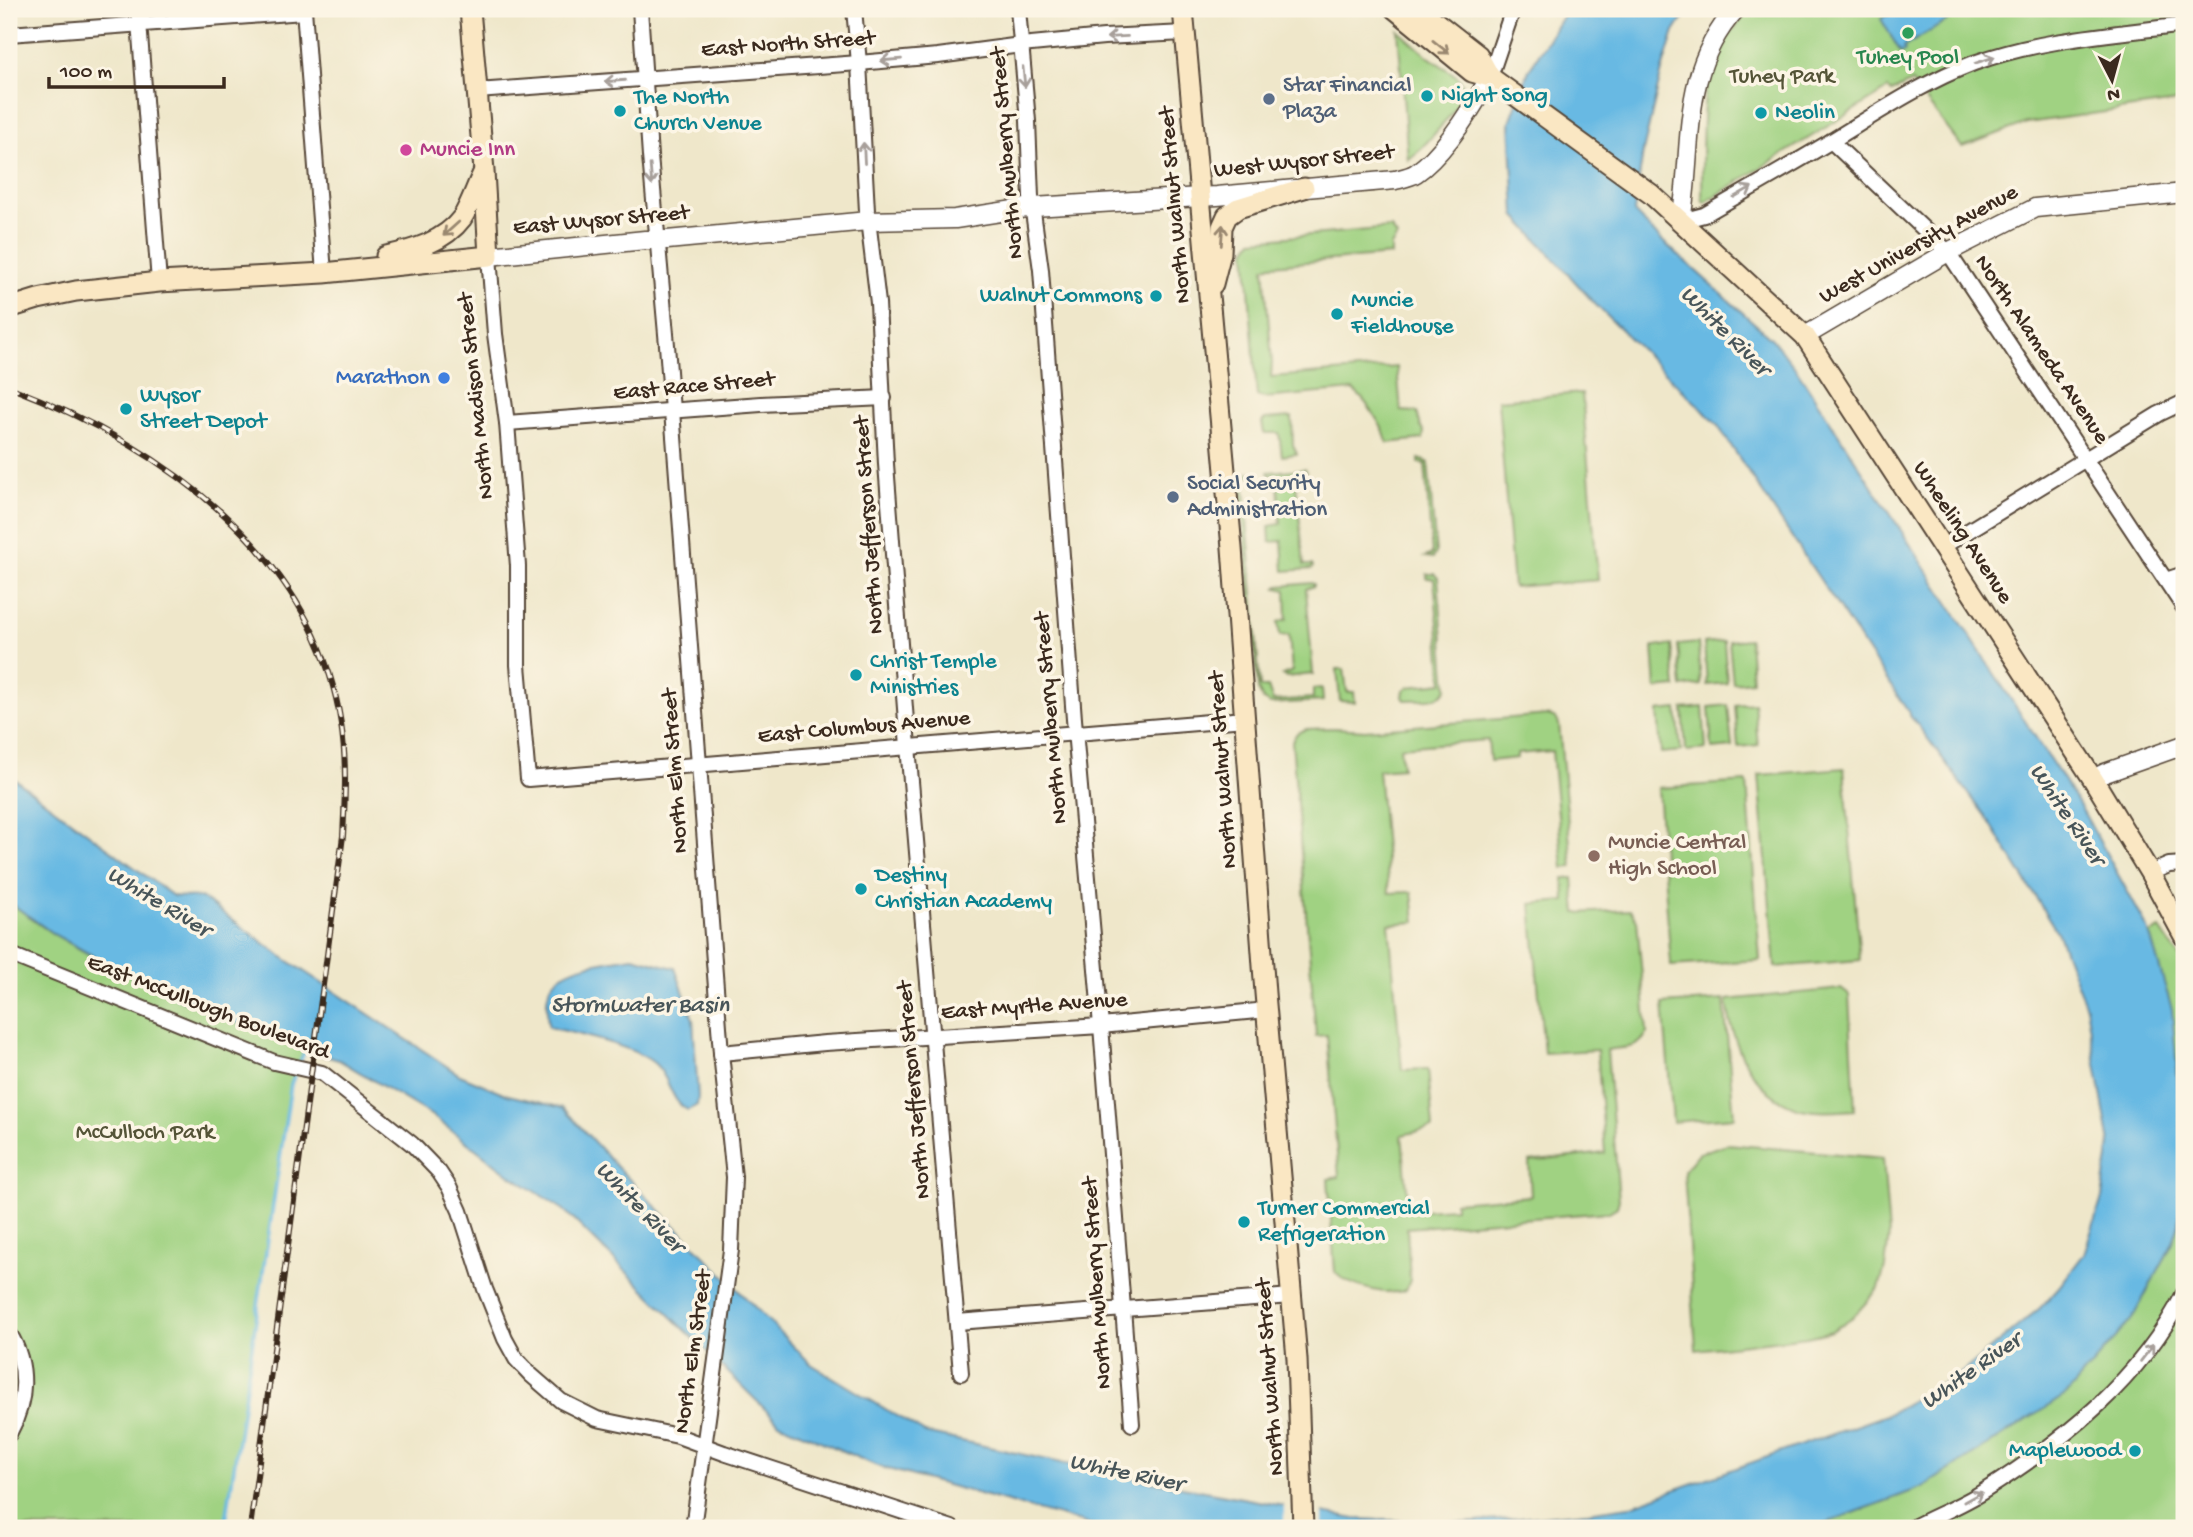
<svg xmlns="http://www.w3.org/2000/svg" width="2193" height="1537" viewBox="0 0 2193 1537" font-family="'Gochi Hand',sans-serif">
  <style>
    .green { fill: #a0d282; stroke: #6e7e50; stroke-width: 2 }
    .water { fill: #68b9e3; stroke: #527280; stroke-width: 2 }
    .pier { fill: #efe7ca }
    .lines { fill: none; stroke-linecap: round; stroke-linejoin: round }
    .stream { stroke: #68b9e3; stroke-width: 3.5 }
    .minor-casing { stroke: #564638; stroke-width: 18 }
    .tertiary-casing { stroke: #564638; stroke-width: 21 }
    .secondary-casing { stroke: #564638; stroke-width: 23 }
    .minor { stroke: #fff; stroke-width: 14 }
    .tertiary { stroke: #fff; stroke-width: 18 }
    .secondary { stroke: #fae7c3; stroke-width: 19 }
    .rail-casing { stroke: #3b2a1e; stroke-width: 6 }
    .rail { stroke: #fcf5e5; stroke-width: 3.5; stroke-dasharray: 10; stroke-linecap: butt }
    .oneway { stroke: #a79f9a }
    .oneway2 { stroke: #9a8870 }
    .leisure-dot { fill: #2e9e5b; stroke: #fcf5e5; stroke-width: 2.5 }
    .culture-dot { fill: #0f9aa8; stroke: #fcf5e5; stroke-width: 2.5 }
    .service-dot { fill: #5c6f8a; stroke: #fcf5e5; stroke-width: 2.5 }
    .hotel-dot { fill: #d1479c; stroke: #fcf5e5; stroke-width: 2.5 }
    .shop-dot { fill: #3f7fe0; stroke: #fcf5e5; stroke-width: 2.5 }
    .education-dot { fill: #8d6e63; stroke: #fcf5e5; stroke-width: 2.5 }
    .labels { text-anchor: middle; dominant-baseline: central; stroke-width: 7; stroke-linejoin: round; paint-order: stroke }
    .street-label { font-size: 23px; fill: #3b2a1e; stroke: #fcf5e5 }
    .leisure-label { font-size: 23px; fill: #27864d; stroke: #fcf5e5 }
    .park-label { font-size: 23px; fill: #545437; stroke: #fcf5e5 }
    .service-label { font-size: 23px; fill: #4e5e75; stroke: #fcf5e5; text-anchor: start }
    .culture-label { font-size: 23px; fill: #0d838f; stroke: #fcf5e5; text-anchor: start }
    .hotel-label { font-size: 23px; fill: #b23c85; stroke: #fcf5e5; text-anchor: start }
    .shop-label { font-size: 23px; fill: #366cbe; stroke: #fcf5e5; text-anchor: end }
    .education-label { font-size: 23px; fill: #785e54; stroke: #fcf5e5; text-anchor: start }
    .water-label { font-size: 24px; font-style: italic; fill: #485559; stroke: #fcf5e5 }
  </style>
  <rect width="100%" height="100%" fill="#fcf5e5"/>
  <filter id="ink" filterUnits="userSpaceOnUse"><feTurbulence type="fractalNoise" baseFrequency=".0143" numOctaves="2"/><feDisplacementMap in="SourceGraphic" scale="14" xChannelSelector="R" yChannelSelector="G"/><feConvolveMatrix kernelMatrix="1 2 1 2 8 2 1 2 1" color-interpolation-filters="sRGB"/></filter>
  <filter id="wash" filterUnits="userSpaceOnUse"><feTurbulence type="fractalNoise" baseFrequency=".00686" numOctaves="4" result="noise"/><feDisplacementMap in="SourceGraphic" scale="28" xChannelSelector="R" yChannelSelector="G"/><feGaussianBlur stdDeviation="1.57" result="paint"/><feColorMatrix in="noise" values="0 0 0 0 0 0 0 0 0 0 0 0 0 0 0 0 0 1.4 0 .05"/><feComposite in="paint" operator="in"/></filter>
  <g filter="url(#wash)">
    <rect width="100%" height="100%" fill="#efe7ca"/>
    <g class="green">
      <path d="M1751,9h433v92l-157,22 -65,24 -50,-65 -20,10 -4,-3 -184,114 -2,-5c1,-38 -3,-102 11,-136 9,-20 24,-38 38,-53z"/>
      <path d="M1398,30l28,25 32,22 7,12c-3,17 -42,59 -57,71z"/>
      <path d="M1391,228l6,9 -6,9v9l-120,10 -7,3 8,94 -1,15 126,-10 4,44 16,1 4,15 3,4 -1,8 -35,4c-3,-4 -3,-10 -6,-15 -8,-14 -17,-29 -29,-38l-89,8 -7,-2 -11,-146 7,-10z"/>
      <path d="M1582,393l16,187 -85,7 -15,-187z"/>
      <path d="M1292,417l1,28 4,9 -15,2 -3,-23h-15l-2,-11 3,-3z"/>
      <path d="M1419,459l9,3 8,91 -3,5 -8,-1 7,-3 -7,-90 -6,-1z"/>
      <path d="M1305,469l1,3 -11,2 9,91h8l1,2 -1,2 -28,2 -2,-30 -12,1 -1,-16 12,-2 -4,-49h-8l-1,-3z"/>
      <path d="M1251,473v4h-7l16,210h8l5,14 40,-3v-9l9,-1 1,13 -53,3 -7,-4 -5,-10 -18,-211 4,-5z"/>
      <path d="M1427,574h7l4,4 9,111c-7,13 -28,10 -42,11l-2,-3 1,-7 4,-3 35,-4 -9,-104 -7,-1z"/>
      <path d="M1312,583l2,1v2l-8,3 7,85 -27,3 -3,-2 9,-4 -3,-36 -9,1 -2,-14 9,-3 -1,-29 -9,-2 2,-2z"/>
      <path d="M1749,639l3,42 -19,2 -4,-42z"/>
      <path d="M1724,641l3,42 -20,2 -3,-42z"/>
      <path d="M1698,643l3,42 -19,2 -4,-42z"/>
      <path d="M1672,645l4,42 -20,2 -3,-42z"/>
      <path d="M1337,669h7l3,23h7l1,10 -15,-1z"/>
      <path d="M1754,703l4,42 -20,2 -3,-42z"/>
      <path d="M1728,705l4,42 -20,2 -3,-42z"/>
      <path d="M1703,707l3,42 -20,2 -3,-42z"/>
      <path d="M1677,709l4,42 -20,2 -3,-42z"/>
      <path d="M1548,715l8,3 3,6 13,143 -9,1 -11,-117 -35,3v4l-27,3 -2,-21 -88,7 2,21 -24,2 11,123 23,-1 3,30 -26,2 13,146 26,-1 5,59 -31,7 7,76 46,-3v-6l76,-6 -2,-34 76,-9 -8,-103 -53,3 -13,-149 34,-3 -1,-23h9l3,35 54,-3 7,10 10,113c-8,17 -24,14 -40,17l12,150 -2,7 -8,5 -202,16 3,52 -4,10c-17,7 -60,-4 -71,-18l-7,-93 11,-2 -12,-142 -11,1 -24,-295 5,-8 9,-4 28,-1 31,2z"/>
      <path d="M1844,768l16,192 -85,7 -16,-192z"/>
      <path d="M1747,782l13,178 -89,6 -13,-178z"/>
      <path d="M9,902c16,11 31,24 48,34 78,47 163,80 247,114l-13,35 -66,443h-216z"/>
      <path d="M2160,929l24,35v193l-7,-95 -27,-128z"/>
      <path d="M1841,989l8,6 6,115c-18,1 -36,3 -54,-1 -47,-13 -70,-65 -74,-109z"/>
      <path d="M1724,1000l10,117 -61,5 -10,-118z"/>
      <path d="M1727,1144l156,14 6,77 -4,32 -6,21 -25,28 -22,15 -25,6 -111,13 -12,-179 15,-18z"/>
      <path d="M2184,1174v354h-371l110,-41 256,-264z"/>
    </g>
    <g class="water">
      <path d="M1567,9h122l-15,23 -12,38 -19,81 -9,61 24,25 114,102 24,30 283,435 69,125 24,80 12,148 -5,66 -6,20 -41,76 -65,75 -144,93 -110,41h-710l-226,-62 -98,-43 -215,-213 -54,-35 -79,-60 -92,-55 -35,-10 -120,-49 -69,-33 -60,-33 -46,-33v-127l164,121 29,2 85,62 173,115 48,20 55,13 54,59 194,197 114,69 182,40 248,46 110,4 123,-11 41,-6 257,-91 75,-42 79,-65 19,-21 25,-33 18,-56 8,-54 -24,-137 -29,-75 -68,-111 -78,-105 -195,-293 -120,-118 -81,-90 -5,-93 19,-52z"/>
      <path d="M1898,9h69l-63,38 1,4 -4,2 -20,-34z"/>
      <path d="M633,957l42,11 18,51 5,78 -1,8 -9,5c-17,-7 -18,-31 -31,-44 -17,-19 -82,-32 -108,-39l-1,-3c-1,-12 -3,-27 3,-38 13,-22 58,-25 82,-29z"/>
    </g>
    <path class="pier" d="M1284,1503l39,7v18h-39z"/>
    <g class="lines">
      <g class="stream">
        <path d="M299,1064l7,-16"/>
        <path d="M225,1528l66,-444 5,-13"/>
      </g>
    </g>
  </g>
  <g filter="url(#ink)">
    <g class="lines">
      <defs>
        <g id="minor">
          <path d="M138,9l21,273"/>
          <path d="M304,9l20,264"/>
          <path d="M640,9l10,147 17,189 54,708 13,124 -3,73 -38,278"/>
          <path d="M854,9l5,54 8,148 11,92 8,161 21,270 54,639"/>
          <path d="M1018,9l10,112 3,76 10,73 33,449 27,307 31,398"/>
          <path d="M9,34l295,-22"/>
          <path d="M1490,77l23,-68"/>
          <path d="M477,91l382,-28 79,-7 83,-11 83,-8 81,-4"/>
          <path d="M1831,141l117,111 236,356"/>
          <path d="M1681,221l23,-6c43,-25 86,-49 129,-75 46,-28 91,-58 141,-77 67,-24 140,-29 210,-38"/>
          <path d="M489,256l6,78 12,89 11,143v99l10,114 717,-60"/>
          <path d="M507,423l254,-19 123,-6"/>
          <path d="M1942,547l217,-133 25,-12"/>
          <path d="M2166,580l18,-6"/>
          <path d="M2150,873l19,-8 15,-1"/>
          <path d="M9,954l265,108 48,11 90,71 27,28 10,15 11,24 25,78 20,50 11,20 15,16 30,26 36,18 81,17 46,17 228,75"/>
          <path d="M721,1053l104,-10 276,-17 166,-16"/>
          <path d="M957,1322l335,-26"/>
          <path d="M9,1333c20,32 18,68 0,101"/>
          <path d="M1912,1528c24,-13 49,-22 72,-37 81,-51 156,-111 200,-198"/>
        </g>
        <g id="tertiary">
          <path d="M1681,221c13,-77 -2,-149 55,-212"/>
          <path d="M489,256l156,-16h22l201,-19 87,-2 78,-12 184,-11 178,-16c8,-2 15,-3 21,-7 29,-20 57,-66 74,-96"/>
          <path d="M1805,336l143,-84 87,-44 149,-15"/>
          <path d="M2093,779l12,-6 79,-28"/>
        </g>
        <g id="secondary">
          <path d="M1183,9l49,539 33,445 32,366 6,169"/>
          <path d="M1395,9l77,63 18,5 161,117 154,142 288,443 57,94 34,63"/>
          <path d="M1419,9l59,46 12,22"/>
          <path d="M386,256c28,-6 58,-14 76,-38 7,-10 15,-33 21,-45"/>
          <path d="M1213,284l8,-31 1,-26 5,-11 11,-8 66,-20"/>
          <path d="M9,308l29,-9 38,-8 83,-9 165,-9 165,-17 -5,-85 -14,-162"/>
        </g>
      </defs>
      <use href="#minor" class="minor-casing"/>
      <use href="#tertiary" class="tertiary-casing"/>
      <use href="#secondary" class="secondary-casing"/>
      <use href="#minor" class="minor"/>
      <use href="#tertiary" class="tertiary"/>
      <use href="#secondary" class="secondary"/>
      <defs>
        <path id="rail" d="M9,387c151,58 306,165 332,337 6,37 4,74 2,112l-93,692"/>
      </defs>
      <use href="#rail" class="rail-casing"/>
      <use href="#rail" class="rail"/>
    </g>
    <defs><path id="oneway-shaft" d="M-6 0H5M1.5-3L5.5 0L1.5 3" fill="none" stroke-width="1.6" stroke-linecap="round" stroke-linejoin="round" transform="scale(1.75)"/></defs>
    <g class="oneway">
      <use href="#oneway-shaft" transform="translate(1117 37) rotate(177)"/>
      <use href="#oneway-shaft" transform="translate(891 60) rotate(175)"/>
      <use href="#oneway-shaft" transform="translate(1985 60) rotate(-18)"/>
      <use href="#oneway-shaft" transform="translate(1024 77) rotate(84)"/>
      <use href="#oneway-shaft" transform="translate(615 81) rotate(176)"/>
      <use href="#oneway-shaft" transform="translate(864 153) rotate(-93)"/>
      <use href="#oneway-shaft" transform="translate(651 175) rotate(85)"/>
      <use href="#oneway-shaft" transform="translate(1743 192) rotate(-30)"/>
      <use href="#oneway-shaft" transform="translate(2147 1353) rotate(-52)"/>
      <use href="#oneway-shaft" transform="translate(1973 1497) rotate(-29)"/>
    </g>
    <g class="oneway2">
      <use href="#oneway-shaft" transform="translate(1441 47) rotate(39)"/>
      <use href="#oneway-shaft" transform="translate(451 229) rotate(138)"/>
      <use href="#oneway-shaft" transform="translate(1222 235) rotate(-86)"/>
    </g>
  </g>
  <circle class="leisure-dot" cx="1908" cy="33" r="7"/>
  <g class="culture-dot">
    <circle cx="1427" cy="96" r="7"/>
    <circle cx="620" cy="111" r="7"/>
    <circle cx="1761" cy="113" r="7"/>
    <circle cx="1156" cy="296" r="7"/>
    <circle cx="1337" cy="314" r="7"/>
    <circle cx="126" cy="409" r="7"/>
    <circle cx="856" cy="675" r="7"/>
    <circle cx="861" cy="889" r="7"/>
    <circle cx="1244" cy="1222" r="7"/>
    <circle cx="2135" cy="1451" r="7"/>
  </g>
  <g class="service-dot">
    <circle cx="1269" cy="99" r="7"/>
    <circle cx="1173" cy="497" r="7"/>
  </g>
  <circle class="hotel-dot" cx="406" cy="150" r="7"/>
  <circle class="shop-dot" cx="444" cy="378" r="7"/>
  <circle class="education-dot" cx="1594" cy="856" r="7"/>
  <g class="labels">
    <g class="street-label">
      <text transform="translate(788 45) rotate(-4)">East North Street</text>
      <text transform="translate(1008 153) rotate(-95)">North Mulberry Street</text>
      <text transform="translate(1304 162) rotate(-6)">West Wysor Street</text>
      <text transform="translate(1176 205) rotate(-95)">North Walnut Street</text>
      <text transform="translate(601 221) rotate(-5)">East Wysor Street</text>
      <text transform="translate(1919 245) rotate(-29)">West University Avenue</text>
      <text transform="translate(2041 350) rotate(56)">North Alameda Avenue</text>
      <text transform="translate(694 387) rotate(-5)">East Race Street</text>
      <text transform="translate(477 396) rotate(-96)">North Madison Street</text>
      <text transform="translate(870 525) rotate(-94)">North Jefferson Street</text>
      <text transform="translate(1962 533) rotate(57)">Wheeling Avenue</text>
      <text transform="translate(1052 718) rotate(-95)">North Mulberry Street</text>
      <text transform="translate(864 728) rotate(-5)">East Columbus Avenue</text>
      <text transform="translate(1224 770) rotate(-94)">North Walnut Street</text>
      <text transform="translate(676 771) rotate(-94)">North Elm Street</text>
      <text transform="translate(1034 1007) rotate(-4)">East Myrtle Avenue</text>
      <text transform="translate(208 1008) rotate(21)">East McCullough Boulevard</text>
      <text transform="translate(915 1090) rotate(-95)">North Jefferson Street</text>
      <text transform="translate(1098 1283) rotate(-94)">North Mulberry Street</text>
      <text transform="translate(694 1352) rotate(-82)">North Elm Street</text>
      <text transform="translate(1271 1377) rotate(-94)">North Walnut Street</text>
    </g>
    <g class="leisure-label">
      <text x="1908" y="58">Tuhey Pool</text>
    </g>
    <g class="park-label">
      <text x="1782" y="77">Tuhey Park</text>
      <text x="145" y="1133">McCulloch Park</text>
    </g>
    <g class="service-label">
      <text x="1283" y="86">Star Financial<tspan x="1283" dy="26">Plaza</tspan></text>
      <text x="1187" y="484">Social Security<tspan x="1187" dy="26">Administration</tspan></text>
    </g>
    <g class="culture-label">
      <text x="1441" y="96">Night Song</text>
      <text x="634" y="98">The North<tspan x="634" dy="26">Church Venue</tspan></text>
      <text x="1775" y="113">Neolin</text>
      <text x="1142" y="296" text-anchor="end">Walnut Commons</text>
      <text x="1351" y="301">Muncie<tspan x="1351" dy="26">Fieldhouse</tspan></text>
      <text x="140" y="396">Wysor<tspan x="140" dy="26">Street Depot</tspan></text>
      <text x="870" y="662">Christ Temple<tspan x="870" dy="26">Ministries</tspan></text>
      <text x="875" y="876">Destiny<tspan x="875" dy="26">Christian Academy</tspan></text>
      <text x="1258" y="1209">Turner Commercial<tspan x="1258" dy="26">Refrigeration</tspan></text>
      <text x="2121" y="1451" text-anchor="end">Maplewood</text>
    </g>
    <g class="hotel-label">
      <text x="420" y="150">Muncie Inn</text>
    </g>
    <g class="shop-label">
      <text x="430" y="378">Marathon</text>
    </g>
    <g class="education-label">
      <text x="1608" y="843">Muncie Central<tspan x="1608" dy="26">High School</tspan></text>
    </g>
    <g class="water-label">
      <text transform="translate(1724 332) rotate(45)">White River</text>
      <text transform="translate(2066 815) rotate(56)">White River</text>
      <text transform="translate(158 903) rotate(31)">White River</text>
      <text x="640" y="1006">Stormwater Basin</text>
      <text transform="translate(639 1208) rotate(46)">White River</text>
      <text transform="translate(1972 1372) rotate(-35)">White River</text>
      <text transform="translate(1126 1474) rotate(12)">White River</text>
    </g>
  </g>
  <rect width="2193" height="1537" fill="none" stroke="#fcf5e5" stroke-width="35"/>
  <g transform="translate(2112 80) rotate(174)" stroke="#fcf5e5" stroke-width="5" paint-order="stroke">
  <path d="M0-5L12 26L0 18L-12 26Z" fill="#3b2a1e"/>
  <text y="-10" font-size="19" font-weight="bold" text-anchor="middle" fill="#3b2a1e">N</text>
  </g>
  <path d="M49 77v10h175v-10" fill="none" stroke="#3b2a1e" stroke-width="3.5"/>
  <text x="60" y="77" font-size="21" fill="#3b2a1e" stroke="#fcf5e5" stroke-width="5" paint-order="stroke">100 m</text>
</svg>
